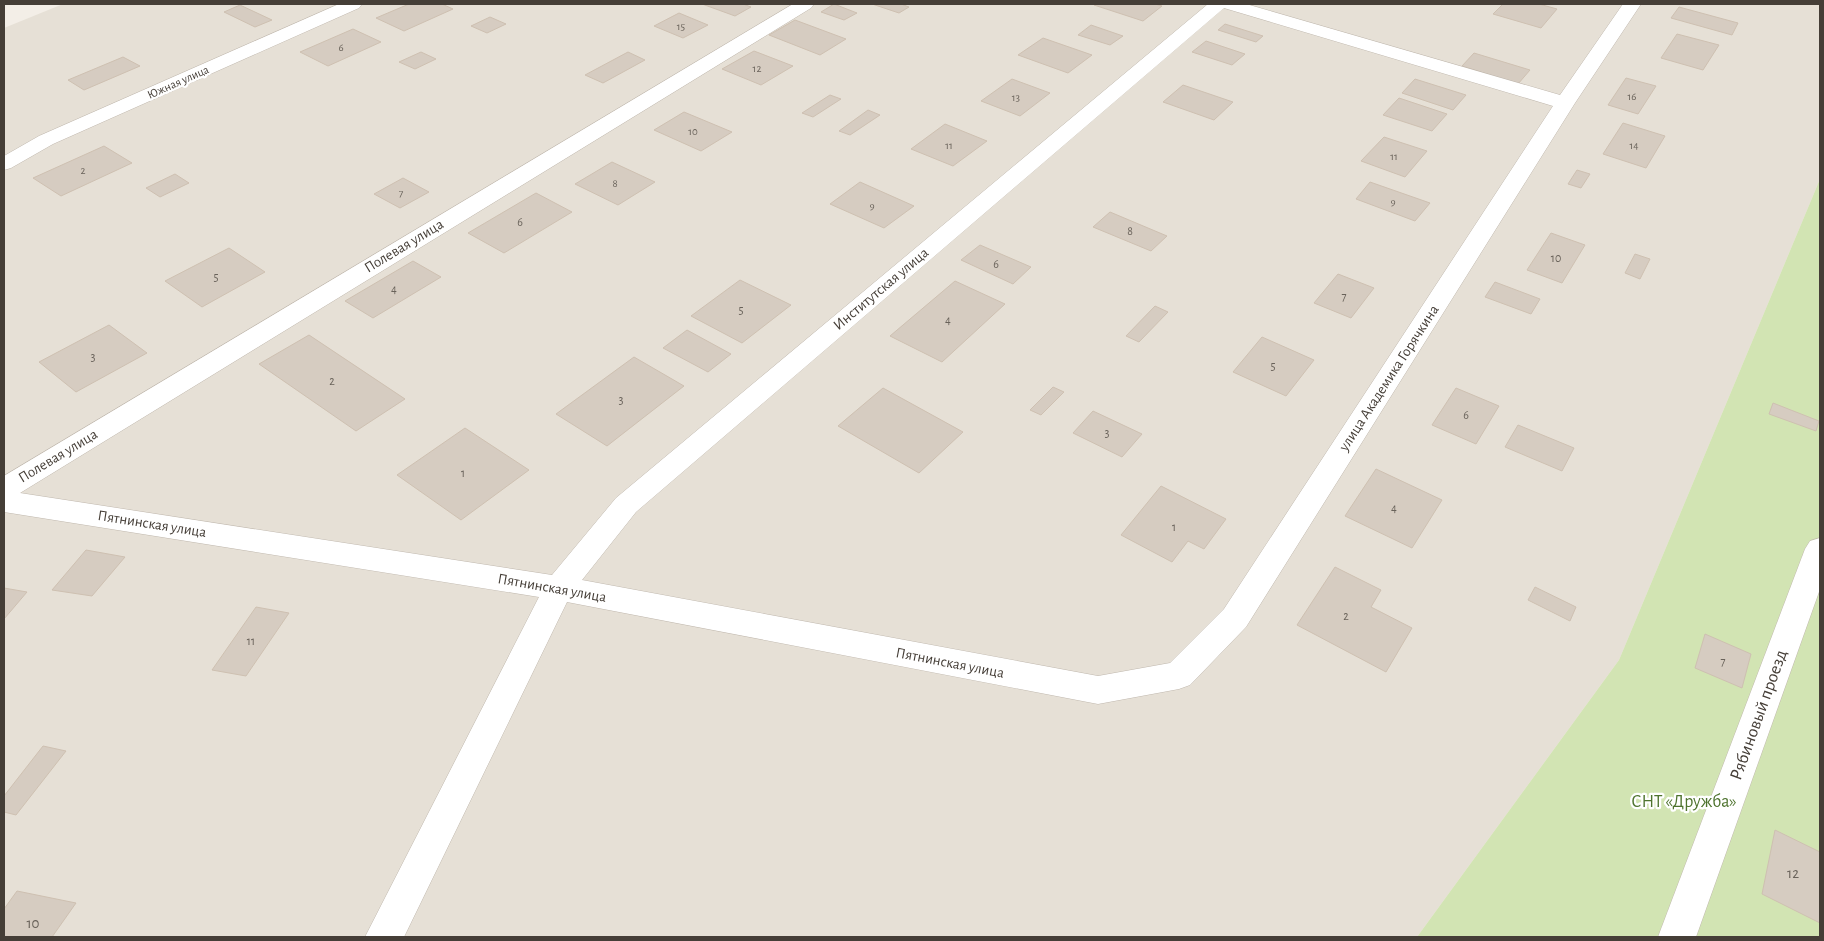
<svg xmlns="http://www.w3.org/2000/svg" width="1824" height="941" viewBox="0 0 1824 941" font-family="'Alegreya Sans',sans-serif">
  <style>
    .residential { fill: #e6e0d6 }
    .green { fill: #d2e4b3 }
    .building { fill: #d6ccc1; stroke: #cec0b1 }
    .lines { fill: none; stroke-linecap: round; stroke-linejoin: round }
    .minor-casing { stroke: #c0b8ae; stroke-width: 1 }
    .minor { fill: #fff; fill-rule: evenodd }
    .labels { text-anchor: middle; dominant-baseline: central; stroke-width: 4.5; stroke-linejoin: round; paint-order: stroke }
    .far-number-label { font-size: 11px; fill: #69625a }
    .far-street-label { font-size: 12px; fill: #453e37; stroke: #fff }
    .number-label { font-size: 12px; fill: #69625a }
    .street-label { font-size: 15px; fill: #453e37; stroke: #fff }
    .near-number-label { font-size: 15px; fill: #69625a }
    .near-street-label { font-size: 18px; fill: #453e37; stroke: #fff }
    .near-park-label { font-size: 18px; fill: #4e732e; stroke: #fff }
  </style>
  <rect width="100%" height="100%" fill="#f3eee7"/>
  <path class="residential" d="M63,4h1757v175l-201,481 -202,277h-1413v-909z"/>
  <path class="green" d="M1820,179v758h-403l202,-277z"/>
  <g class="building">
    <path d="M409,4h33l11,5 -49,22 -28,-13z"/>
    <path d="M702,4h41l8,3 -16,9z"/>
    <path d="M834,4l23,9 -13,7 -23,-8z"/>
    <path d="M872,4h29l8,3 -10,6z"/>
    <path d="M1096,4h59l7,2 -19,15 -49,-16z"/>
    <path d="M1503,4h36l18,5 -16,19 -48,-14z"/>
    <path d="M240,5l32,15 -17,7 -31,-15z"/>
    <path d="M1679,7l59,16 -6,12 -61,-17z"/>
    <path d="M679,13l29,12 -25,13 -29,-12z"/>
    <path d="M490,17l16,7 -19,9 -16,-7z"/>
    <path d="M795,20l51,19 -26,16 -51,-20z"/>
    <path d="M1225,24l38,12 -7,6 -38,-12z"/>
    <path d="M1091,25l32,11 -13,9 -32,-10z"/>
    <path d="M353,29l28,13 -53,24 -28,-14z"/>
    <path d="M1677,34l42,11 -16,25 -42,-12z"/>
    <path d="M1043,38l49,17 -24,18 -50,-18z"/>
    <path d="M1206,41l39,13 -13,11 -40,-13z"/>
    <path d="M754,51l39,15 -32,19 -39,-16z"/>
    <path d="M421,52l15,7 -21,10 -16,-7z"/>
    <path d="M628,52l17,8 -42,23 -18,-8z"/>
    <path d="M1474,53l56,17 -12,14 -56,-18z"/>
    <path d="M123,57l17,9 -56,24 -16,-10z"/>
    <path d="M1626,78l30,8 -18,28 -30,-9z"/>
    <path d="M1012,79l38,14 -30,23 -39,-15z"/>
    <path d="M1415,79l51,16 -13,15 -51,-17z"/>
    <path d="M1183,85l50,17 -19,18 -51,-18z"/>
    <path d="M830,95l11,4 -28,18 -11,-4z"/>
    <path d="M1399,98l48,16 -15,17 -49,-16z"/>
    <path d="M868,110l12,5 -30,20 -11,-4z"/>
    <path d="M684,112l48,20 -31,19 -47,-21z"/>
    <path d="M1623,123l42,13 -19,32 -43,-14z"/>
    <path d="M945,124l42,17 -34,25 -42,-17z"/>
    <path d="M1384,137l43,14 -22,26 -44,-16z"/>
    <path d="M104,146l28,17 -71,33 -28,-18z"/>
    <path d="M612,162l43,20 -37,23 -43,-21z"/>
    <path d="M1577,170l13,4 -9,14 -13,-4z"/>
    <path d="M175,174l14,9 -29,14 -14,-9z"/>
    <path d="M403,178l26,14 -29,16 -26,-14z"/>
    <path d="M860,182l54,24 -30,22 -54,-24z"/>
    <path d="M1370,182l60,21 -15,18 -59,-22z"/>
    <path d="M536,193l36,19 -68,41 -36,-20z"/>
    <path d="M1110,212l57,24 -16,15 -58,-24z"/>
    <path d="M1551,233l34,12 -23,38 -35,-13z"/>
    <path d="M980,245l51,22 -18,17 -52,-24z"/>
    <path d="M229,248l36,24 -63,35 -37,-26z"/>
    <path d="M1635,254l15,5 -10,20 -15,-6z"/>
    <path d="M413,261l28,16 -68,41 -28,-17z"/>
    <path d="M1338,274l36,14 -23,30 -37,-15z"/>
    <path d="M740,280l51,25 -49,38 -51,-27z"/>
    <path d="M955,281l50,23 -63,58 -52,-26z"/>
    <path d="M1495,282l45,17 -9,15 -46,-17z"/>
    <path d="M1155,306l13,6 -29,30 -13,-6z"/>
    <path d="M109,325l38,28 -71,39 -37,-30z"/>
    <path d="M687,330l44,24 -23,18 -45,-24z"/>
    <path d="M309,335l96,64 -49,32 -97,-67z"/>
    <path d="M1262,337l52,23 -28,36 -53,-24z"/>
    <path d="M634,357l50,29 -77,60 -51,-32z"/>
    <path d="M1053,387l11,5 -23,23 -11,-5z"/>
    <path d="M883,388l80,44 -44,41 -81,-47z"/>
    <path d="M1456,388l43,18 -23,38 -44,-19z"/>
    <path d="M1773,403l46,18 -3,10 -47,-17z"/>
    <path d="M1093,411l49,23 -20,23 -49,-24z"/>
    <path d="M1518,425l56,23 -12,23 -57,-24z"/>
    <path d="M465,428l64,42 -68,50 -64,-45z"/>
    <path d="M1376,469l66,31 -30,48 -67,-32z"/>
    <path d="M1161,486l65,33 -22,30 -16,-8 -16,21 -51,-27z"/>
    <path d="M86,550l39,7 -33,39 -40,-6z"/>
    <path d="M1335,567l46,23 -10,17 41,21 -26,44 -89,-47z"/>
    <path d="M1535,587l41,20 -6,14 -42,-21z"/>
    <path d="M4,588l23,4 -23,27z"/>
    <path d="M256,607l33,6 -43,63 -34,-6z"/>
    <path d="M1705,634l46,20 -9,34 -47,-20z"/>
    <path d="M43,746l23,5 -50,64 -12,-3v-16z"/>
    <path d="M1775,830l45,22v71l-58,-29z"/>
    <path d="M17,891l59,12 -24,34h-48v-28z"/>
  </g>
  <g class="lines">
    <defs>
      <g id="minor">
        <path d="M339,4h23l-3,4 -306,136 -42,24 -7,2v-14l35,-20z"/>
        <path d="M793,4h21l-3,4 -791,485 532,82 64,-77 592,-494h38l314,91 63,-91h18l-66,99 -329,524 -56,58 -11,4 -81,15 -531,-102 -163,335h-39l174,-340 -535,-85v-36zM1224,8l329,98 -329,503 -54,54 -72,13 -516,-96 54,-68z"/>
        <path d="M1820,538v51l-124,348h-38l147,-388 5,-8z"/>
      </g>
    </defs>
    <use href="#minor" class="minor-casing"/>
    <use href="#minor" class="minor"/>
  </g>
  <g class="labels">
    <g class="far-number-label">
      <text x="681" y="26">15</text>
      <text x="341" y="47">6</text>
      <text x="757" y="68">12</text>
      <text x="1632" y="96">16</text>
      <text x="1016" y="97">13</text>
      <text x="693" y="131">10</text>
      <text x="949" y="145">11</text>
      <text x="1634" y="145">14</text>
      <text x="1394" y="156">11</text>
      <text x="83" y="170">2</text>
      <text x="615" y="183">8</text>
      <text x="401" y="193">7</text>
      <text x="1393" y="201">9</text>
      <text x="872" y="205">9</text>
    </g>
    <g class="far-street-label">
      <text transform="translate(178 82) rotate(-24)">Южная улица</text>
    </g>
    <g class="number-label">
      <text x="520" y="222">6</text>
      <text x="1130" y="231">8</text>
      <text x="1556" y="258">10</text>
      <text x="996" y="264">6</text>
      <text x="216" y="277">5</text>
      <text x="394" y="289">4</text>
      <text x="1344" y="296">7</text>
      <text x="741" y="310">5</text>
      <text x="948" y="320">4</text>
      <text x="93" y="357">3</text>
      <text x="1273" y="366">5</text>
      <text x="332" y="381">2</text>
      <text x="621" y="400">3</text>
      <text x="1466" y="415">6</text>
      <text x="1107" y="433">3</text>
      <text x="463" y="473">1</text>
      <text x="1394" y="508">4</text>
      <text x="1174" y="527">1</text>
      <text x="1346" y="616">2</text>
      <text x="251" y="641">11</text>
      <text x="1723" y="661">7</text>
    </g>
    <g class="street-label">
      <text transform="translate(404 246) rotate(-31)">Полевая улица</text>
      <text transform="translate(881 289) rotate(-40)">Институтская улица</text>
      <text transform="translate(1389 378) rotate(-57)">улица Академика Горячкина</text>
      <text transform="translate(58 456) rotate(-31)">Полевая улица</text>
      <text transform="translate(152 524) rotate(9)">Пятнинская улица</text>
      <text transform="translate(552 588) rotate(10)">Пятнинская улица</text>
      <text transform="translate(950 663) rotate(11)">Пятнинская улица</text>
    </g>
    <g class="near-number-label">
      <text x="1793" y="873">12</text>
      <text x="33" y="923">10</text>
    </g>
    <g class="near-street-label">
      <text transform="translate(1759 715) rotate(-70)">Рябиновый проезд</text>
    </g>
    <g class="near-park-label">
      <text x="1684" y="802">СНТ «Дружба»</text>
    </g>
  </g>
  <rect width="1824" height="941" fill="none" stroke="#453e37" stroke-width="10"/>
</svg>
